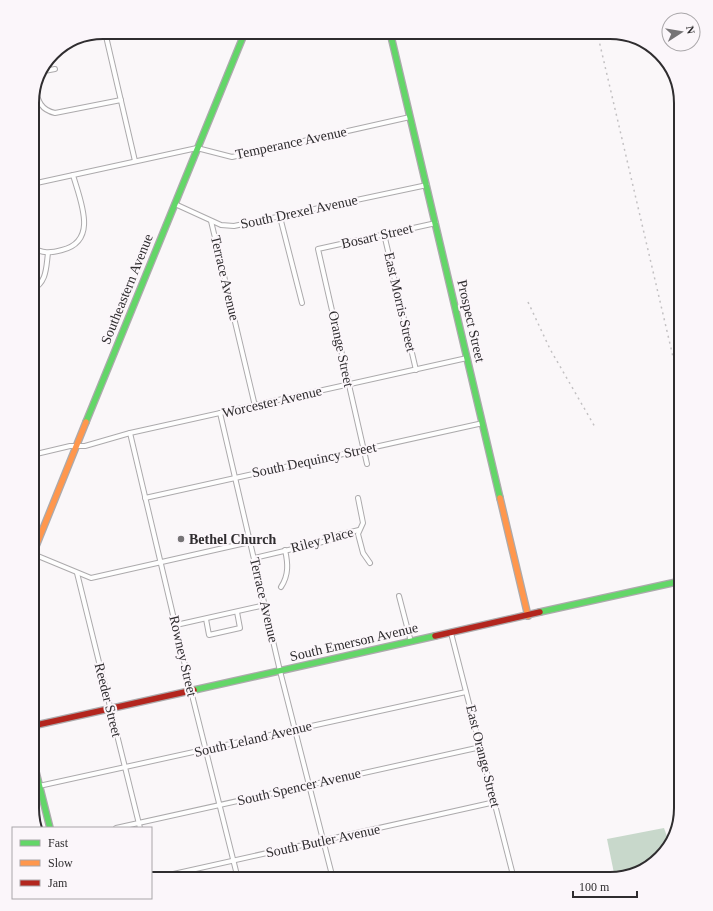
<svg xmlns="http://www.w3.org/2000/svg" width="713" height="911" viewBox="0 0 713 911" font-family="Georgia,serif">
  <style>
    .forest { fill: #c8d8cb }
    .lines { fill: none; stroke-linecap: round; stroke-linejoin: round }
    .street-casing { stroke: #acaaac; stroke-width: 6 }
    .fast-casing { stroke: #acaaac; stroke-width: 8 }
    .slow-casing { stroke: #acaaac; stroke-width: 8 }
    .jam-casing { stroke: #acaaac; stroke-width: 8 }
    .street { stroke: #fefefe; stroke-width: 4 }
    .fast { stroke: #63d668; stroke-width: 5.5 }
    .slow { stroke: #ff974d; stroke-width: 5.5 }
    .jam { stroke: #b3261e; stroke-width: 5.5 }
    .rail { stroke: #c3c1c3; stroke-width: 1.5; stroke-dasharray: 2 4; stroke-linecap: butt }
    .poi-dot { fill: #767476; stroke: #fbf6fa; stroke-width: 1.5 }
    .labels { text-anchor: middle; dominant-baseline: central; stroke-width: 4; stroke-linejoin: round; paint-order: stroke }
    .street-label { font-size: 14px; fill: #2f2d2f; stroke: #fbf6fa }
    .poi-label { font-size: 14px; font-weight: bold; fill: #2f2d2f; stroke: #fbf6fa; text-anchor: start }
    .rim { fill: none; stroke: #2f2d2f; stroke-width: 2 }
  </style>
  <rect width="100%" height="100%" fill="#faf7f9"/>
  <path class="forest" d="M664,828l6,17 -21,22 -34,11 -8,-39z"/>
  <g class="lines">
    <defs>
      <g id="street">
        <path d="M105,32l30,129"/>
        <path d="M39,72l16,-3"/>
        <path d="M35,88c3,13 6,22 20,25l66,-13"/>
        <path d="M32,184l165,-36 35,9 178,-40"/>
        <path d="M175,204l46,21 13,1 193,-41"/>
        <path d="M280,217l22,86"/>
        <path d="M211,221l44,185"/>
        <path d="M384,234l32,136"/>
        <path d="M32,247c10,7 19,6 30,3 37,-9 18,-50 11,-75"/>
        <path d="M32,290c15,-8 14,-22 16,-37"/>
        <path d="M220,413l60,258 53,208"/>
        <path d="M130,433l61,258 47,188"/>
        <path d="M32,455l38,-9h15l45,-13 337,-75"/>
        <path d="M367,464l-49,-215 118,-26"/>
        <path d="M145,498l338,-75"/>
        <path d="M358,498l5,25 -5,11 5,19 7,10"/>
        <path d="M33,554l58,24 159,-36"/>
        <path d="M254,558l77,-18 -1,-3 29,-7"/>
        <path d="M77,573l63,255"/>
        <path d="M281,587c8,-12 7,-24 4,-37"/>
        <path d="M399,596l12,46"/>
        <path d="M206,619l3,16 31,-7 -3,-16"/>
        <path d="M176,625l89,-20"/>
        <path d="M451,633l63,246"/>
        <path d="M39,786l427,-94"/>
        <path d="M116,828l365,-81"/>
        <path d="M151,879l344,-77"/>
        <path d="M550,879l11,-3"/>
      </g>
      <g id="fast">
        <path d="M390,32l110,466"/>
        <path d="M86,422l159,-390"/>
        <path d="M540,612l141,-31"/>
        <path d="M194,690l241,-54"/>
        <path d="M32,756l18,72"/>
      </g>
      <g id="slow">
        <path d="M500,498l28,118"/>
        <path d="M32,556l54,-134"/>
      </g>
      <g id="jam">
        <path d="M435,636l105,-24"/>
        <path d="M32,726l162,-36"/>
      </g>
    </defs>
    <use href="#street" class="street-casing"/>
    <use href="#fast" class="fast-casing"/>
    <use href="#slow" class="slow-casing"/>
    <use href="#jam" class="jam-casing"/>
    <use href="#street" class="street"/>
    <use href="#fast" class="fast"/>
    <use href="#slow" class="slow"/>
    <use href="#jam" class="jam"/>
    <g class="rail">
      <path d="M597,32l84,359"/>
      <path d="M528,302l22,47 45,78"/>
    </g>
  </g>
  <circle class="poi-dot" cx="181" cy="539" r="4"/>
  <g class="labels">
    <g class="street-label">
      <text transform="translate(291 143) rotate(-12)">Temperance Avenue</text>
      <text transform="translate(299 212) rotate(-12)">South Drexel Avenue</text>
      <text transform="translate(377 236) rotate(-13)">Bosart Street</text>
      <text transform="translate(225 278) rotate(77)">Terrace Avenue</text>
      <text transform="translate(127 289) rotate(-68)">Southeastern Avenue</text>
      <text transform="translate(400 302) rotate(77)">East Morris Street</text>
      <text transform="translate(471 321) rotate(77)">Prospect Street</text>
      <text transform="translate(341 349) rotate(78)">Orange Street</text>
      <text transform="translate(272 402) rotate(-13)">Worcester Avenue</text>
      <text transform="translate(314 460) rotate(-12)">South Dequincy Street</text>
      <text transform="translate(322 540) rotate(-15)">Riley Place</text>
      <text transform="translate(264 600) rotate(77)">Terrace Avenue</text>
      <text transform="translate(354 642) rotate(-13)">South Emerson Avenue</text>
      <text transform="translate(183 656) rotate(77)">Rowney Street</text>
      <text transform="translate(108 700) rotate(76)">Reeder Street</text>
      <text transform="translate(253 739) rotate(-13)">South Leland Avenue</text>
      <text transform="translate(483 756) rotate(76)">East Orange Street</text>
      <text transform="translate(299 787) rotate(-13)">South Spencer Avenue</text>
      <text transform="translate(323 841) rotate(-12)">South Butler Avenue</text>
    </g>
    <g class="poi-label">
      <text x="189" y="539">Bethel Church</text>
    </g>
  </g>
  <path d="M0 0H713V911H0ZM103 39H610A64 64 0 0 1 674 103V808A64 64 0 0 1 610 872H103A64 64 0 0 1 39 808V103A64 64 0 0 1 103 39Z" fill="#fbf6fa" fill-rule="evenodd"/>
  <path class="rim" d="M103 39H610A64 64 0 0 1 674 103V808A64 64 0 0 1 610 872H103A64 64 0 0 1 39 808V103A64 64 0 0 1 103 39Z"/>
  <rect x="12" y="827" width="140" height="72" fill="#fbf6fa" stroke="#a9a6a9"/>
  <rect x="20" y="840" width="20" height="6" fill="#63d668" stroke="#a9a6a9"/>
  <text x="48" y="847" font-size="12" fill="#2f2d2f">Fast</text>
  <rect x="20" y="860" width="20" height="6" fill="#ff974d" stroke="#a9a6a9"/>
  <text x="48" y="867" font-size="12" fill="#2f2d2f">Slow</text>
  <rect x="20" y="880" width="20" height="6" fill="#b3261e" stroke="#a9a6a9"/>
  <text x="48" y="887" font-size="12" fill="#2f2d2f">Jam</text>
  <g transform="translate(681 32) rotate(78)"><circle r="19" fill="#fbf6fa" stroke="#a9a6a9"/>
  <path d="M0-3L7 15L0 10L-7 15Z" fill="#767476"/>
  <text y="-6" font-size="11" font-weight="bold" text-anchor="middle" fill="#2f2d2f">N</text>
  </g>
  <path d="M573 891v6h64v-6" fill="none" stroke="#2f2d2f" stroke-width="2"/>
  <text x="579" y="891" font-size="12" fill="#2f2d2f" stroke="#fbf6fa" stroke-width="3" paint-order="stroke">100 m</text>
</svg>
